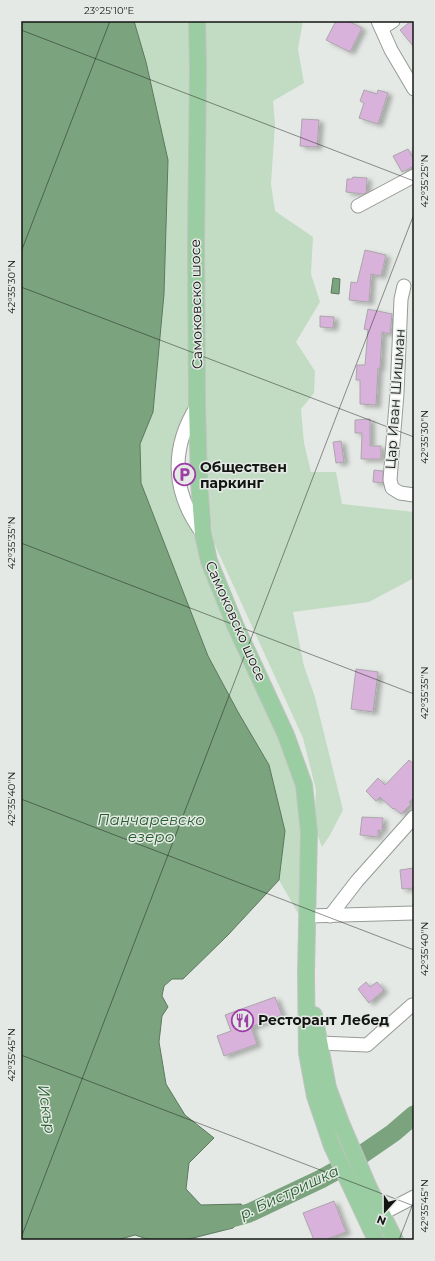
<svg xmlns="http://www.w3.org/2000/svg" width="435" height="1261" viewBox="0 0 435 1261" font-family="Montserrat,sans-serif">
  <style>
    .green { fill: #c1dcc2 }
    .water { fill: #7ba47e; stroke: #5c795e }
    .lines { fill: none; stroke-linecap: round; stroke-linejoin: round }
    .river { stroke: #7ba47e; stroke-width: 19 }
    .building { fill: #d9b2dc; stroke: #aaa6aa; filter: url(#shadow) }
    .minor-casing { stroke: #969b96; stroke-width: 15 }
    .major-casing { stroke: #c2c2c2; stroke-width: 18 }
    .minor { stroke: #fff; stroke-width: 13 }
    .major { stroke: #9bcda2; stroke-width: 16 }
    .ticks { fill: none; stroke: #131513; stroke-width: 1; stroke-opacity: 0.45 }
    .labels { text-anchor: middle; dominant-baseline: central; stroke-width: 3; stroke-linejoin: round; paint-order: stroke }
    .street-label { font-size: 14px; fill: #131513; stroke: #e5e9e5 }
    .poi-label { font-size: 14px; font-weight: bold; fill: #131513; stroke: #e5e9e5; text-anchor: start }
    .water-label { font-size: 15px; font-style: italic; fill: #245f2d; stroke: #e5e9e5 }
    .neatline { fill: none; stroke: #131513; stroke-width: 1.5 }
    .ticks-label { font-size: 10px; text-anchor: middle; fill: #131513 }
  </style>
  <defs>
    <filter id="shadow"><feDropShadow dx="4.5" dy="2.5" stdDeviation="2" flood-color="#0004"/></filter>
  </defs>
  <rect width="100%" height="100%" fill="#e5e9e5"/>
  <g class="green">
    <path d="M134,21h55l2,94v287c-28,45 -26,92 5,135l96,228 7,30 4,39 -4,81 -20,-35 6,-49 -16,-66 -31,-53 -30,-56 -67,-173 -1,-39 13,-32 11,-118 4,-134 -22,-98z"/>
    <path d="M202,21h101l-5,28 6,34 -31,18 2,23 -4,60 4,27 38,26 -2,37 9,28 -24,40 19,29 -1,22 -13,16 3,34 7,29h25l6,32 72,8v66l-45,24 -76,10 11,54 11,31 28,113 -13,25 -8,12 -8,-21 2,-36 -13,-52 -90,-197 -9,-94z"/>
  </g>
  <g class="water">
    <path d="M21,21h113l12,41 22,98 -4,134 -11,118 -13,32 1,39 67,173 30,56 31,53 16,66 -6,49 -51,55 -45,44h-11l-8,7 -2,10 6,11 -6,9 -3,26 7,42 19,31 29,23 -25,25 -3,26 15,16 40,-1 8,9 -16,15 -48,12h-35l-15,-5 -18,5h-96z"/>
    <path d="M333,278l7,1 -1,15 -8,-1z"/>
  </g>
  <g class="lines">
    <path class="river" d="M224,1220l25,-7 72,-34 27,-15 45,-31 21,-18"/>
  </g>
  <g class="building">
    <path d="M336,21h12l14,7 -12,24 -24,-12z"/>
    <path d="M411,21h3v26l-14,-17z"/>
    <path d="M364,90l13,4 1,-4 10,3 -10,31 -19,-6 5,-15 -4,-2z"/>
    <path d="M302,119l17,1 -2,27 -17,-1z"/>
    <path d="M408,149l6,11v6l-12,6 -9,-16z"/>
    <path d="M353,177l14,1 -1,15 -2,1 -18,-2 1,-13h5z"/>
    <path d="M365,250l21,5 -5,21 -10,-2 -2,28 -20,-2 2,-18 6,1z"/>
    <path d="M368,309l24,5 -2,20 -8,-2 -2,36h-2l-2,37 -16,-1v-24h-4l1,-15h8l3,-35 -4,-1z"/>
    <path d="M320,316l14,1 -1,11 -13,-1z"/>
    <path d="M370,419v27h11v13h-20l1,-26h-7v-13z"/>
    <path d="M341,441l3,21 -8,1 -3,-21z"/>
    <path d="M374,470l9,1v12l-10,-1z"/>
    <path d="M356,669l22,3 -5,40 -22,-3z"/>
    <path d="M409,760l5,4v33l-5,5 2,2 -10,10 -7,-6 -1,1 -13,-12 -4,4 -10,-10 12,-13 7,7z"/>
    <path d="M362,817l21,1 -1,13 -4,-1v7l-18,-2z"/>
    <path d="M414,868v20l-12,1 -2,-19z"/>
    <path d="M366,982l4,5 7,-5 7,8 -15,13 -11,-14z"/>
    <path d="M275,997l7,18 -31,12 6,17 -33,12 -7,-20 14,-5 -6,-16z"/>
    <path d="M334,1201l12,31 -22,8h-10l-11,-27z"/>
  </g>
  <g class="lines">
    <defs>
      <g id="minor">
        <path d="M378,21l13,29 23,39"/>
        <path d="M382,28l11,-7"/>
        <path d="M358,206l56,-30"/>
        <path d="M404,286l-3,13 -4,94 -7,87 2,8 8,5 14,2"/>
        <path d="M197,406c-27,43 -25,87 6,128"/>
        <path d="M308,916l106,-3"/>
        <path d="M330,916l27,-35 57,-64"/>
        <path d="M320,1043l47,2 45,-40"/>
        <path d="M381,1214l33,-17"/>
      </g>
      <g id="major">
        <path d="M197,21l1,47 -2,173 1,165 2,75 4,53 6,27 26,64 51,110 18,50 5,47 -3,142 1,79 8,43 17,50 44,94"/>
        <path d="M314,1015l14,73 13,35 28,65 26,52"/>
      </g>
    </defs>
    <use href="#minor" class="minor-casing"/>
    <use href="#major" class="major-casing"/>
    <use href="#minor" class="minor"/>
    <use href="#major" class="major"/>
  </g>
  <path class="ticks" d="M21,30l393,151M21,252l89,-231M21,287l393,150M21,543l393,151M21,799l393,151M21,1055l393,151M21,1238l393,-1024M399,1240l15,-39"/>
  <defs>
    <symbol id="parking-ring" viewBox="-11 -11 22 22"><circle r="9.5" fill="#e5e9e5" stroke="#9d3ea7" stroke-width="1.5"/><path d="M-3.5-5.5H1a3.5 3.5 0 0 1 0 7H-1V5.5H-3.5ZM-1-3.4V-.6H.8a1.4 1.4 0 0 0 0-2.8Z" fill="#9d3ea7"/></symbol>
    <symbol id="restaurant-ring" viewBox="-11 -11 22 22"><circle r="9.5" fill="#e5e9e5" stroke="#9d3ea7" stroke-width="1.5"/><path d="M-5-6h1v4h1v-4h1v4h1v-4h1v5L-1.5 .5V6h-2V.5L-5-1ZM5-6V6H3V1.5H1.5Q1.5-4 5-6Z" fill="#9d3ea7"/></symbol>
  </defs>
  <g fill-rule="evenodd">
    <use href="#parking-ring" x="172" y="462" width="25" height="25"/>
    <use href="#restaurant-ring" x="230" y="1008" width="25" height="25"/>
  </g>
  <g class="labels">
    <g class="street-label">
      <text transform="translate(196 304) rotate(-91)">Самоковско шосе</text>
      <text transform="translate(395 399) rotate(-86)">Цар Иван Шишман</text>
      <text transform="translate(236 621) rotate(66)">Самоковско шосе</text>
    </g>
    <g class="poi-label">
      <text x="200" y="467">Обществен<tspan x="200" dy="16">паркинг</tspan></text>
      <text x="258" y="1020">Ресторант Лебед</text>
    </g>
    <g class="water-label">
      <text x="151" y="819">Панчаревско<tspan x="151" dy="17">езеро</tspan></text>
      <text transform="translate(47 1109) rotate(81)">Искър</text>
      <text transform="translate(289 1192) rotate(-25)">р. Бистришка</text>
    </g>
  </g>
  <rect width="435" height="1261" fill="none" stroke="#e5e9e5" stroke-width="44"/>
  <g transform="translate(385 1211) rotate(201)" stroke="#e5e9e5" stroke-width="3" paint-order="stroke">
  <path d="M0-3L7 15L0 10L-7 15Z" fill="#131513"/>
  <text y="-6" font-size="11" font-weight="bold" text-anchor="middle" fill="#131513">N</text>
  </g>
  <rect x="22" y="22" width="391" height="1217" class="neatline"/>
  <g class="ticks-label">
    <text x="109" y="14">23°25'10"E</text>
    <text transform="translate(424 181) rotate(-90)" y="4">42°35'25"N</text>
    <text transform="translate(11 287) rotate(-90)" y="4">42°35'30"N</text>
    <text transform="translate(424 437) rotate(-90)" y="4">42°35'30"N</text>
    <text transform="translate(11 543) rotate(-90)" y="4">42°35'35"N</text>
    <text transform="translate(424 693) rotate(-90)" y="4">42°35'35"N</text>
    <text transform="translate(11 799) rotate(-90)" y="4">42°35'40"N</text>
    <text transform="translate(424 949) rotate(-90)" y="4">42°35'40"N</text>
    <text transform="translate(11 1055) rotate(-90)" y="4">42°35'45"N</text>
    <text transform="translate(424 1206) rotate(-90)" y="4">42°35'45"N</text>
  </g>
</svg>
